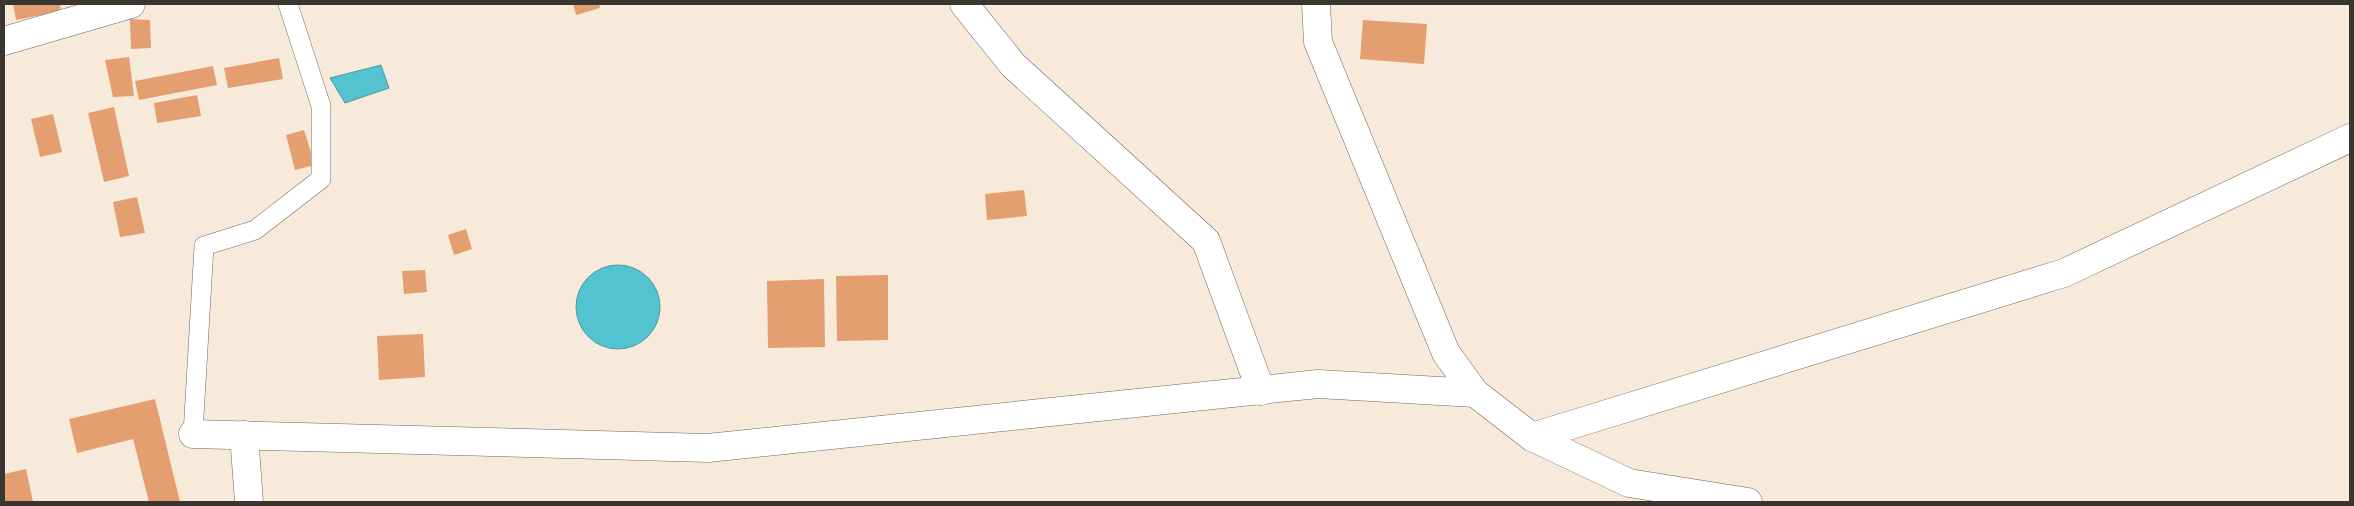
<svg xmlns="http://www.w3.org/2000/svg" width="2354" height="506" viewBox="0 0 2354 506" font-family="Barlow,sans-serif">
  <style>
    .water { fill: #53c3d2; stroke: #4c98a1 }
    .building { fill: #e39f70 }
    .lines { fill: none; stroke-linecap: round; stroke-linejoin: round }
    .service-casing { stroke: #716558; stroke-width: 20 }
    .minor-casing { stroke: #716558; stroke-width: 29 }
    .service { stroke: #fff; stroke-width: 19 }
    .minor { stroke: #fff; stroke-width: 28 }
  </style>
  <rect width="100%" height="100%" fill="#f7eada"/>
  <g class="water">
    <path d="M381,65l8,23 -44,15 -15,-25z"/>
    <circle cx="618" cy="307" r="42"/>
  </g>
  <g class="building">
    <path d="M13,4h47l1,7 -45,9z"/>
    <path d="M573,4h26l1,4 -24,7z"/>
    <path d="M130,19l20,1 1,28 -20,1z"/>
    <path d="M1363,20l64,4 -3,40 -64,-5z"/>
    <path d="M129,57l5,39 -21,1 -8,-37z"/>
    <path d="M279,58l4,21 -55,9 -4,-20z"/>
    <path d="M213,66l4,19 -78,15 -4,-19z"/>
    <path d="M197,95l4,21 -44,7 -3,-20z"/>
    <path d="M114,107l15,69 -25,6 -16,-69z"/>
    <path d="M53,114l9,38 -22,5 -9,-38z"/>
    <path d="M304,130l11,35 -20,5 -9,-35z"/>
    <path d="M1024,190l3,26 -40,4 -2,-26z"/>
    <path d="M137,197l8,36 -25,4 -7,-35z"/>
    <path d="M466,229l6,20 -18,6 -6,-20z"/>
    <path d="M425,270l2,22 -23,2 -2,-23z"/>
    <path d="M888,275v65l-51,1 -1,-65z"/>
    <path d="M824,279l1,68 -57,1 -1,-67z"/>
    <path d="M423,334l2,43 -46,3 -2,-44z"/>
    <path d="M155,399l25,103h-31l-16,-63 -56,14 -8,-34z"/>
    <path d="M26,469l7,33h-29v-28z"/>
  </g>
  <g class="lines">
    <defs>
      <path id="service" d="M193,434l11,-188 51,-16 66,-51v-73l-33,-102"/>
      <g id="minor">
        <path d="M964,4l49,61 193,176 55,150"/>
        <path d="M1316,4l2,38 128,311 29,40 57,44 97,46 119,19"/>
        <path d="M4,41l127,-37"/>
        <path d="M193,434l515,14 610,-64 157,9"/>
        <path d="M244,435l5,67"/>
        <path d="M1532,437l532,-164 286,-135"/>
      </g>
    </defs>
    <use href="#service" class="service-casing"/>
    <use href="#minor" class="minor-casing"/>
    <use href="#service" class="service"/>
    <use href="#minor" class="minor"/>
  </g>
  <rect width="2354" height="506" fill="none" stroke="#3a352f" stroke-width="10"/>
</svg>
